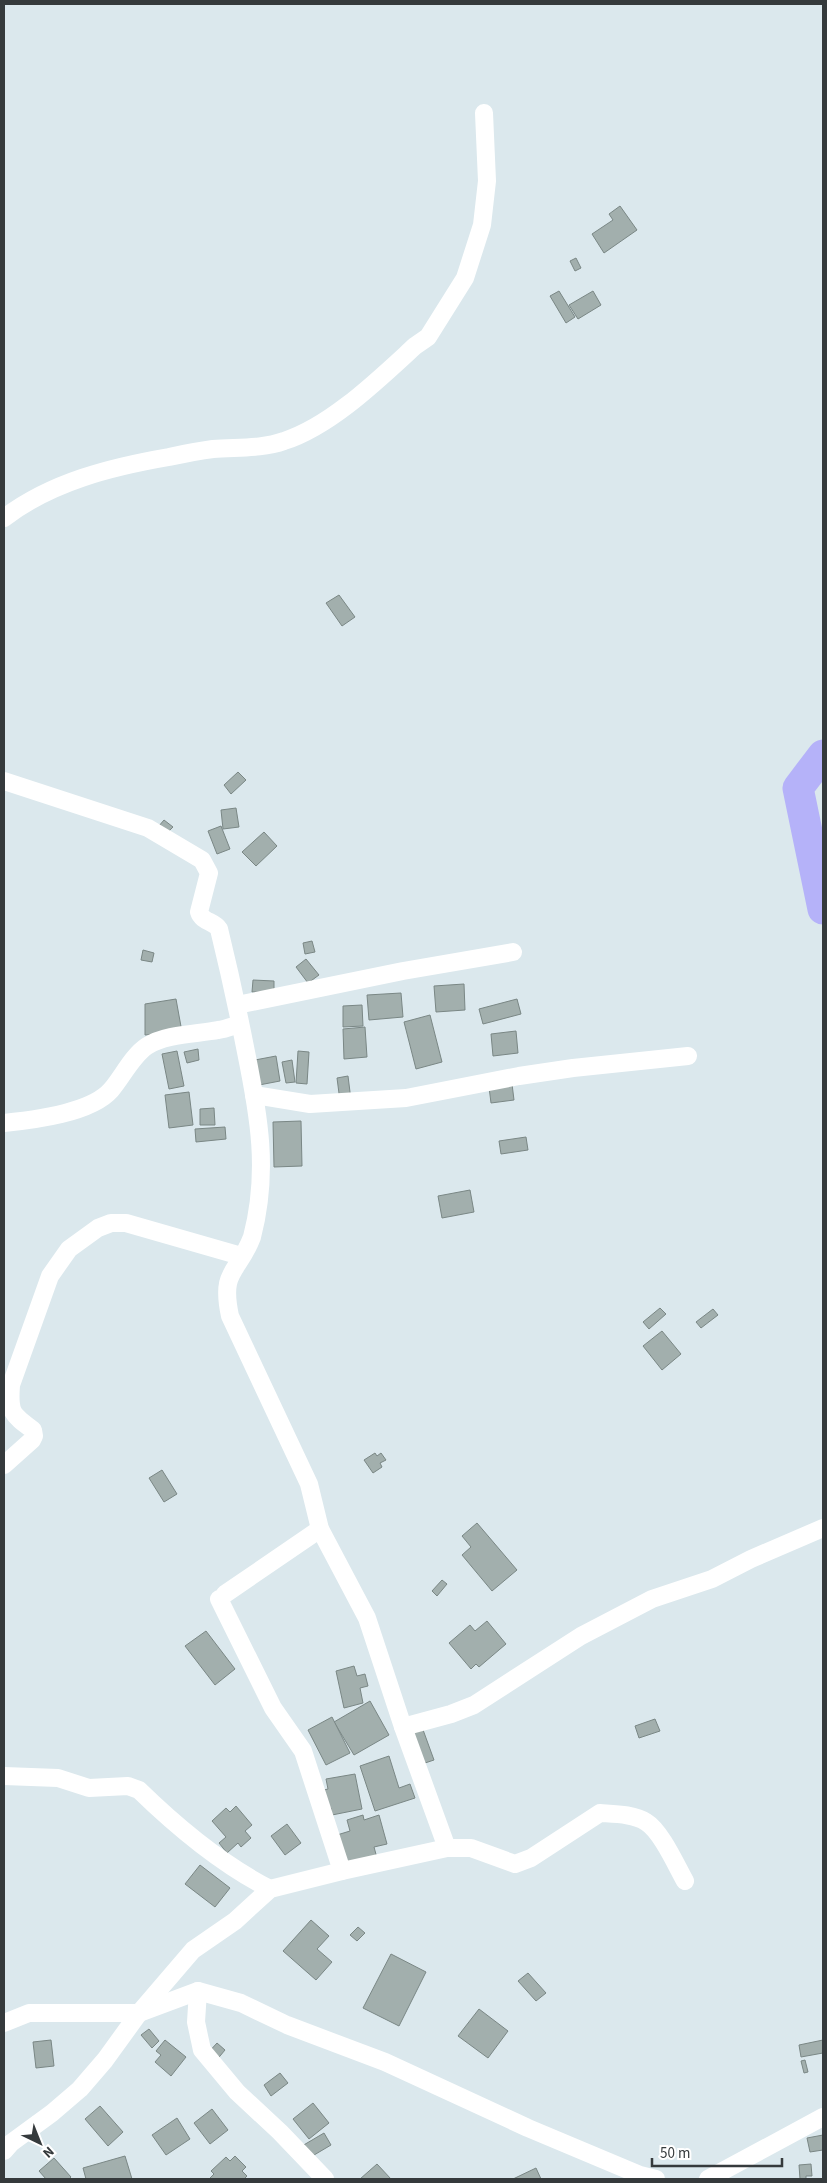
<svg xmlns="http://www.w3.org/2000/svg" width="827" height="2183" viewBox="0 0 827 2183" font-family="'Source Sans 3',sans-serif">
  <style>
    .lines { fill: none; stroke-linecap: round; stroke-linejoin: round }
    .river { stroke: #b5b2f9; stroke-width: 31 }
    .building { fill: #a2afad; stroke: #7a8785 }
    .minor { stroke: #fff; stroke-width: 18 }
  </style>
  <rect width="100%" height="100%" fill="#dbe8ed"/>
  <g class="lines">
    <path class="river" d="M823,755l-25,33 25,121"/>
  </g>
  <g class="building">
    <path d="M620,206l17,24 -33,23 -12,-19 21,-14 -4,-6z"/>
    <path d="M576,258l5,10 -6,3 -5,-10z"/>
    <path d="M559,291l16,26 -9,6 -16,-27z"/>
    <path d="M593,291l8,14 -23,14 -9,-14z"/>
    <path d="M339,595l16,22 -13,9 -16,-23z"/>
    <path d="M238,772l8,8 -15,14 -7,-9z"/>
    <path d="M236,808l3,19 -16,2 -2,-19z"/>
    <path d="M164,820l9,7 -7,7 -8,-7z"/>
    <path d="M221,826l9,23 -13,5 -9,-23z"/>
    <path d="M264,832l13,14 -21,20 -14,-14z"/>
    <path d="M312,941l3,11 -10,2 -2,-11z"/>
    <path d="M143,950l11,3 -2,9 -11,-2z"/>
    <path d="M306,959l13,16 -11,8 -12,-16z"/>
    <path d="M253,980l21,1v11h-22z"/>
    <path d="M464,984l1,26 -29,2 -2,-26z"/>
    <path d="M401,993l2,24 -34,3 -2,-25z"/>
    <path d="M176,999l6,33 -37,3v-31z"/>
    <path d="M517,999l4,15 -38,10 -4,-15z"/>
    <path d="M362,1005l1,21 -20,1v-21z"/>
    <path d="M430,1015l12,47 -26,7 -12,-47z"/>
    <path d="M365,1027l2,30 -23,2 -1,-30z"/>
    <path d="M516,1031l2,22 -25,3 -2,-22z"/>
    <path d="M198,1049l1,11 -12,3 -3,-11z"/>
    <path d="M177,1051l7,35 -15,3 -7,-35z"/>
    <path d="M298,1051l11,1 -2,32 -11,-1z"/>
    <path d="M276,1056l4,25 -21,4 -4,-25z"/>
    <path d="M292,1060l3,22 -9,1 -4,-21z"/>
    <path d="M348,1076l3,24 -11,1 -3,-23z"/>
    <path d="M512,1084l2,16 -23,3 -2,-16z"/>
    <path d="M189,1092l4,33 -24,3 -4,-33z"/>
    <path d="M214,1108l1,17h-15v-16z"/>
    <path d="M301,1121l1,45 -28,1 -1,-45z"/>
    <path d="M225,1127l1,12 -30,3 -1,-13z"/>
    <path d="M526,1137l2,13 -27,4 -2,-13z"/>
    <path d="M470,1190l4,22 -32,6 -4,-22z"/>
    <path d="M660,1308l6,6 -17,15 -6,-7z"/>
    <path d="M713,1309l5,6 -17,13 -5,-6z"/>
    <path d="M662,1331l19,23 -19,16 -19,-24z"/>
    <path d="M375,1453l2,3 4,-3 5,7 -6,3 2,4 -9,6 -9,-13z"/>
    <path d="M162,1470l15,24 -13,8 -15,-24z"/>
    <path d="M477,1523l40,47 -25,21 -30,-36 9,-8 -9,-11z"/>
    <path d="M442,1580l5,4 -10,12 -5,-5z"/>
    <path d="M487,1621l19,23 -27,23 -3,-3 -5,5 -22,-26 21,-18 5,6z"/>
    <path d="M206,1631l29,38 -20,16 -30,-39z"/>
    <path d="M354,1666l3,10 8,-2 3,12 -8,2 3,15 -19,5 -8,-37z"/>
    <path d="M370,1701l19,34 -35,20 -20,-33z"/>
    <path d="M332,1717l18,36 -24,12 -18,-35z"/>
    <path d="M655,1719l5,12 -21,7 -4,-12z"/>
    <path d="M422,1727l12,33 -12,4 -12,-32z"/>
    <path d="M389,1756l10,32 11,-4 5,14 -40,13 -15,-45z"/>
    <path d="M355,1774l7,35 -30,6 -1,-7 -7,1 -4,-18 8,-2 -2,-10z"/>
    <path d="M236,1806l16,19 -7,6 6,7 -10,9 -3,-4 -11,10 -8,-10 7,-6 -14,-16 14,-13 4,4z"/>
    <path d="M363,1815l1,5 15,-5 8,29 -13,3 3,11 -30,9 -10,-32 13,-4 -3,-11z"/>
    <path d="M287,1824l14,19 -16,12 -14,-19z"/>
    <path d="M200,1865l30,23 -15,19 -30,-23z"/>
    <path d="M311,1920l18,16 -12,13 15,13 -16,18 -33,-29z"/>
    <path d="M358,1927l7,6 -8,8 -7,-6z"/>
    <path d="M391,1954l35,18 -27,54 -36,-18z"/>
    <path d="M528,1973l18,20 -10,8 -18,-20z"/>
    <path d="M479,2009l29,22 -20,27 -30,-22z"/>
    <path d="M149,2029l10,12 -7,7 -11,-13z"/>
    <path d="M51,2040l3,26 -18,2 -3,-26z"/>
    <path d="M165,2040l21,17 -15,19 -16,-14 6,-7 -5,-4z"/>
    <path d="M823,2040v13l-22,4 -2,-12z"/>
    <path d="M217,2043l8,7 -10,12 -9,-7z"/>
    <path d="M805,2060l3,12 -4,1 -3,-12z"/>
    <path d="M280,2073l8,10 -17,13 -7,-11z"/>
    <path d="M313,2103l16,20 -20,16 -16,-20z"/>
    <path d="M100,2106l23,26 -15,14 -23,-27z"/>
    <path d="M212,2109l16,21 -18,14 -16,-21z"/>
    <path d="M177,2118l13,21 -24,16 -14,-20z"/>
    <path d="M324,2133l7,12 -22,13 -7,-12z"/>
    <path d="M823,2135v15l-13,2 -3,-14z"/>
    <path d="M125,2156l7,23h-46l-3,-11z"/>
    <path d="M235,2156l11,11 -4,4 5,5 -3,3h-33l-1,-1 4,-4 -3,-3 15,-14 4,4z"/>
    <path d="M54,2158l17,19 -2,2h-23l-7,-8z"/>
    <path d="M377,2164l14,15h-31z"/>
    <path d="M811,2164l1,12h-6v3h-6l-1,-14z"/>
    <path d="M536,2168l5,11h-28z"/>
  </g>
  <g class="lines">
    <g class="minor">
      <path d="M4,518c47,-36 107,-51 165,-61 14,-3 29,-6 44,-8 24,-2 49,0 71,-8 47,-15 95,-62 131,-95l13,-9 37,-59 17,-53 5,-44 -3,-68"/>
      <path d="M4,781l144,47 54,32 7,13 -10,39c3,10 15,9 20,17 10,41 19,82 27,123 13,64 23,120 6,185 -14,37 -32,32 -22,79l79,168 11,45 47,89 36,109 44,121"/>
      <path d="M237,1005l166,-34 110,-19"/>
      <path d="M254,1095l56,9 96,-6 113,-22 54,-8 115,-12"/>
      <path d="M4,1123c30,-3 87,-10 107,-33 12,-14 21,-34 36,-44 18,-12 51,-12 71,-16 8,-1 15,-4 22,-6"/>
      <path d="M4,1465l28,-25 2,-4 -1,-6c-22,-16 -24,-18 -22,-45l39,-109 19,-27 29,-21 13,-5h15l115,33"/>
      <path d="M225,1594l95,-65"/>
      <path d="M219,1599l54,109 30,43 39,120"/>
      <path d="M403,1727l48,-13 23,-9 107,-69 71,-37 60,-20 39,-20 72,-31"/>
      <path d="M4,1776l54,2 31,10 39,-2 11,4c40,39 82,74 131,99"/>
      <path d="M198,1991l-2,31 6,28 35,42 43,40 45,47"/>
      <path d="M4,2023l25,-10h110l59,-22 43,12 46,22 98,37 143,66 112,47 16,4"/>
      <path d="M4,2151l7,-8 41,-30 28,-24 25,-29 34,-47 54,-63 42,-29 35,-32 72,-18 105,-23h24l44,16 16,-6 69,-45c14,1 34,1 46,9 15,9 30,43 39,59"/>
      <path d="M708,2179l115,-62"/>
    </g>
  </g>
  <rect width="827" height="2183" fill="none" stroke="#353a3c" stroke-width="10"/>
  <g transform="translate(40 2143) rotate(137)" stroke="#ffffff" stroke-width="4" paint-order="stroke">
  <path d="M0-4L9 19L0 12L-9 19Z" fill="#353a3c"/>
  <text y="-8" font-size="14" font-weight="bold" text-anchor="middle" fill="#353a3c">N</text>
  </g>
  <path d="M652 2158v8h130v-8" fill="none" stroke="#353a3c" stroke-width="2.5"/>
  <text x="660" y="2158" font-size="15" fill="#353a3c" stroke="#ffffff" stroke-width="4" paint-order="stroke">50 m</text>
</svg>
